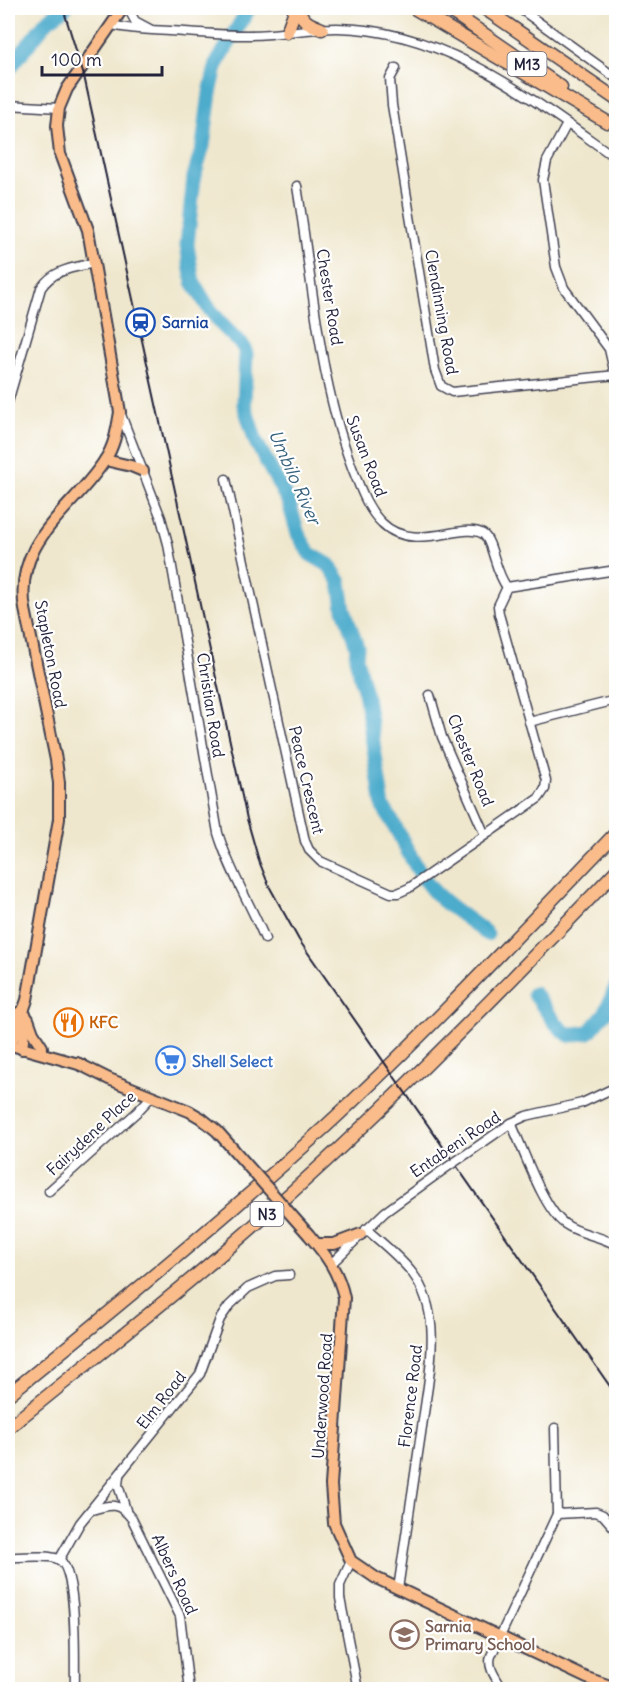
<svg xmlns="http://www.w3.org/2000/svg" width="624" height="1697" viewBox="0 0 624 1697" font-family="Delius,sans-serif">
  <style>
    .lines { fill: none; stroke-linecap: round; stroke-linejoin: round }
    .river { stroke: #4daccc; stroke-width: 15 }
    .minor-casing { stroke: #414051; stroke-width: 11 }
    .major-casing { stroke: #414051; stroke-width: 14 }
    .highway-casing { stroke: #414051; stroke-width: 15 }
    .minor { stroke: #fff; stroke-width: 8 }
    .major { stroke: #f9bc8a; stroke-width: 10 }
    .highway { stroke: #f9bc8a; stroke-width: 12 }
    .rail { stroke: #22223b; stroke-width: 2 }
    .minor-bridge-casing { stroke: #414051; stroke-width: 11; stroke-linecap: butt }
    .major-bridge-casing { stroke: #414051; stroke-width: 14; stroke-linecap: butt }
    .minor-bridge { stroke: #fff; stroke-width: 8 }
    .major-bridge { stroke: #f9bc8a; stroke-width: 10 }
    .labels { text-anchor: middle; dominant-baseline: central; stroke-width: 4.5; stroke-linejoin: round; paint-order: stroke }
    .shield { fill: #fff; stroke: #646476; stroke-width: 1.5 }
    .shield-label { font-size: 15px; font-weight: bold; fill: #22223b }
    .street-label { font-size: 16px; fill: #22223b; stroke: #fff }
    .transit-label { font-size: 16px; font-weight: bold; fill: #164399; stroke: #fff; text-anchor: start }
    .food-label { font-size: 16px; font-weight: bold; fill: #c56008; stroke: #fff; text-anchor: start }
    .shop-label { font-size: 16px; font-weight: bold; fill: #366cbe; stroke: #fff; text-anchor: start }
    .education-label { font-size: 16px; font-weight: bold; fill: #785e54; stroke: #fff; text-anchor: start }
    .water-label { font-size: 18px; font-style: italic; fill: #35607c; stroke: #fff }
  </style>
  <rect width="100%" height="100%" fill="#fff"/>
  <filter id="ink" filterUnits="userSpaceOnUse"><feTurbulence type="fractalNoise" baseFrequency=".0167" numOctaves="2"/><feDisplacementMap in="SourceGraphic" scale="12" xChannelSelector="R" yChannelSelector="G"/><feConvolveMatrix kernelMatrix="1 2 1 2 8 2 1 2 1" color-interpolation-filters="sRGB"/></filter>
  <filter id="wash" filterUnits="userSpaceOnUse"><feTurbulence type="fractalNoise" baseFrequency=".008" numOctaves="4" result="noise"/><feDisplacementMap in="SourceGraphic" scale="24" xChannelSelector="R" yChannelSelector="G"/><feGaussianBlur stdDeviation="1.35" result="paint"/><feColorMatrix in="noise" values="0 0 0 0 0 0 0 0 0 0 0 0 0 0 0 0 0 1.4 0 .05"/><feComposite in="paint" operator="in"/></filter>
  <g filter="url(#wash)">
    <rect width="100%" height="100%" fill="#efe7cd"/>
    <g class="lines">
      <g class="river">
        <path d="M249,8l-32,55 -7,30 -7,53 -9,31 -7,68 6,37 15,25 16,20 19,19 3,8 -2,50 12,38 33,61 9,31 12,20 19,11 11,17 4,27 13,38 -1,11 10,39 17,110c18,25 27,56 47,80 15,19 39,31 57,47"/>
        <path d="M8,70l39,-49 18,-13"/>
        <path d="M534,994c12,14 19,31 35,41l20,-3 17,-20 10,-25"/>
      </g>
    </g>
  </g>
  <g filter="url(#ink)">
    <g class="lines">
      <defs>
        <g id="minor">
          <path d="M128,8l7,13 15,8"/>
          <path d="M519,8l97,70"/>
          <path d="M112,25c19,5 38,5 58,6 33,2 67,6 100,3 22,-2 45,-6 67,-6 108,1 195,71 279,130"/>
          <path d="M396,68l-6,11 2,26 43,265 6,16 11,6 164,-17"/>
          <path d="M8,105l51,3"/>
          <path d="M567,124l-20,37 -4,19 13,87 8,21 45,61 7,30"/>
          <path d="M297,186c16,98 22,202 60,294 6,15 13,32 25,43 31,31 81,-2 101,11 10,7 12,39 24,53"/>
          <path d="M8,402l33,-114c13,-19 32,-20 53,-25"/>
          <path d="M120,412l41,106 7,26 50,289c11,37 32,70 47,106"/>
          <path d="M226,479l79,362 4,9 11,11 71,32h7l11,-5 130,-90 6,-9 1,-8 -47,-167 -1,-8 9,-19 109,-17"/>
          <path d="M430,695l12,42 43,98"/>
          <path d="M529,722l87,-22"/>
          <path d="M511,1123c12,25 32,86 54,101 14,10 32,11 47,19l4,-1"/>
          <path d="M468,1153l43,-30 15,-7 56,-13 34,-16"/>
          <path d="M49,1191l88,-79 15,-16"/>
          <path d="M366,1229c16,14 34,28 47,45 24,32 20,75 15,112l-30,203"/>
          <path d="M332,1263l53,-51 58,-42"/>
          <path d="M555,1428l2,86"/>
          <path d="M119,1476l-1,9 8,25"/>
          <path d="M92,1510c19,-6 27,-8 40,9l48,97 9,74"/>
          <path d="M8,1557c13,1 39,-3 50,2 21,9 16,108 17,131"/>
          <path d="M59,1560l21,-37 120,-149 20,-55 9,-13 19,-18 27,-12 14,-1"/>
          <path d="M351,1561l-11,24v13l18,92"/>
          <path d="M503,1690c-6,-11 -16,-22 -12,-34l66,-142 39,-2 7,3 13,15"/>
        </g>
        <g id="major">
          <path d="M105,460l26,6 12,5"/>
          <path d="M28,1019l5,14 9,14"/>
          <path d="M8,1021l16,-12"/>
          <path d="M22,1049l4,-33"/>
          <path d="M77,1063l32,16 80,32 12,7 16,13 16,18"/>
          <path d="M82,1065l-71,-20 16,-45 32,-181v-36l-3,-23 -31,-151c-12,-69 48,-99 80,-149 10,-15 12,-31 15,-48l-32,-182 -28,-76 -3,-28 2,-18 8,-19 56,-81"/>
          <path d="M309,1235c17,20 30,37 35,63l-13,187 3,38 17,38 25,17 211,100 29,10"/>
          <path d="M317,1244h17l27,-10"/>
        </g>
        <g id="highway">
          <path d="M298,8c5,14 11,16 24,21"/>
          <path d="M414,8l193,114"/>
          <path d="M446,8l115,79"/>
          <path d="M484,8l132,91"/>
          <path d="M287,32l9,-24"/>
          <path d="M8,1395c108,-87 215,-175 318,-269 101,-93 195,-194 290,-293"/>
          <path d="M8,1428c72,-59 147,-117 218,-178 138,-118 265,-248 390,-379"/>
        </g>
      </defs>
      <use href="#minor" class="minor-casing"/>
      <use href="#major" class="major-casing"/>
      <use href="#highway" class="highway-casing"/>
      <use href="#minor" class="minor"/>
      <use href="#major" class="major"/>
      <use href="#highway" class="highway"/>
      <path class="rail" d="M63,8l21,68 163,743 12,42 10,25 30,54 317,455"/>
      <defs>
        <path id="minor-bridge" d="M443,1170l25,-17"/>
        <path id="major-bridge" d="M233,1149l76,86"/>
      </defs>
      <use href="#minor-bridge" class="minor-bridge-casing"/>
      <use href="#major-bridge" class="major-bridge-casing"/>
      <use href="#minor-bridge" class="minor-bridge"/>
      <use href="#major-bridge" class="major-bridge"/>
    </g>
  </g>
  <defs>
    <symbol id="station-ring" viewBox="-11 -11 22 22"><circle r="9.5" fill="#fff" stroke="#1a4fb4" stroke-width="1.5"/><path d="M-3-6H3Q5-6 5-4V2Q5 4 3 4L4.5 6H3L1.5 4h-3L-3 6H-4.5L-3 4Q-5 4-5 2V-4Q-5-6-3-6ZM-3.5-4v3h7v-3ZM-3.5 1v1.5H-2V1ZM2 1v1.5H3.5V1Z" fill="#1a4fb4"/></symbol>
    <symbol id="restaurant-ring" viewBox="-11 -11 22 22"><circle r="9.5" fill="#fff" stroke="#e8710a" stroke-width="1.5"/><path d="M-5-6h1v4h1v-4h1v4h1v-4h1v5L-1.5 .5V6h-2V.5L-5-1ZM5-6V6H3V1.5H1.5Q1.5-4 5-6Z" fill="#e8710a"/></symbol>
    <symbol id="supermarket-ring" viewBox="-11 -11 22 22"><circle r="9.5" fill="#fff" stroke="#3f7fe0" stroke-width="1.5"/><path d="M-6-5.5h2.5l.6 2H6L4.5 2H-2.5L-4.4-4H-6ZM-1.5 3.2a1.3 1.3 0 1 0 .1 0ZM3 3.2a1.3 1.3 0 1 0 .1 0Z" fill="#3f7fe0"/></symbol>
    <symbol id="school-ring" viewBox="-11 -11 22 22"><circle r="9.5" fill="#fff" stroke="#8d6e63" stroke-width="1.5"/><path d="M0-5L7-2L0 1L-7-2ZM-4 1L0 2.5L4 1V4Q0 6-4 4Z" fill="#8d6e63"/></symbol>
  </defs>
  <g fill-rule="evenodd">
    <use href="#station-ring" x="124" y="306" width="33" height="33"/>
    <use href="#restaurant-ring" x="52" y="1006" width="33" height="33"/>
    <use href="#supermarket-ring" x="154" y="1044" width="33" height="33"/>
    <use href="#school-ring" x="388" y="1618" width="33" height="33"/>
  </g>
  <g class="labels">
    <g class="shield">
      <rect x="507.5" y="52" width="39" height="24" rx="4.5"/>
      <rect x="250.5" y="1202" width="33" height="24" rx="4.5"/>
    </g>
    <g class="shield-label">
      <text x="527" y="64">M13</text>
      <text x="267" y="1214">N3</text>
    </g>
    <g class="street-label">
      <text transform="translate(330 297) rotate(81)">Chester Road</text>
      <text transform="translate(442 312) rotate(80)">Clendinning Road</text>
      <text transform="translate(367 456) rotate(69)">Susan Road</text>
      <text transform="translate(51 654) rotate(79)">Stapleton Road</text>
      <text transform="translate(211 705) rotate(81)">Christian Road</text>
      <text transform="translate(471 760) rotate(68)">Chester Road</text>
      <text transform="translate(307 780) rotate(77)">Peace Crescent</text>
      <text transform="translate(91 1133) rotate(-43)">Fairydene Place</text>
      <text transform="translate(455 1144) rotate(-34)">Entabeni Road</text>
      <text transform="translate(322 1396) rotate(-86)">Underwood Road</text>
      <text transform="translate(410 1396) rotate(-83)">Florence Road</text>
      <text transform="translate(161 1400) rotate(-52)">Elm Road</text>
      <text transform="translate(175 1574) rotate(65)">Albers Road</text>
    </g>
    <g class="transit-label">
      <text x="162" y="322">Sarnia</text>
    </g>
    <g class="food-label">
      <text x="89" y="1022">KFC</text>
    </g>
    <g class="shop-label">
      <text x="192" y="1061">Shell Select</text>
    </g>
    <g class="education-label">
      <text x="425" y="1626">Sarnia<tspan x="425" dy="18">Primary School</tspan></text>
    </g>
    <g class="water-label">
      <text transform="translate(295 477) rotate(66)">Umbilo River</text>
    </g>
  </g>
  <rect width="624" height="1697" fill="none" stroke="#fff" stroke-width="30"/>
  <path d="M42 66v9h120v-9" fill="none" stroke="#22223b" stroke-width="3"/>
  <text x="51" y="66" font-size="18" fill="#22223b" stroke="#ffffff" stroke-width="4.5" paint-order="stroke">100 m</text>
</svg>
